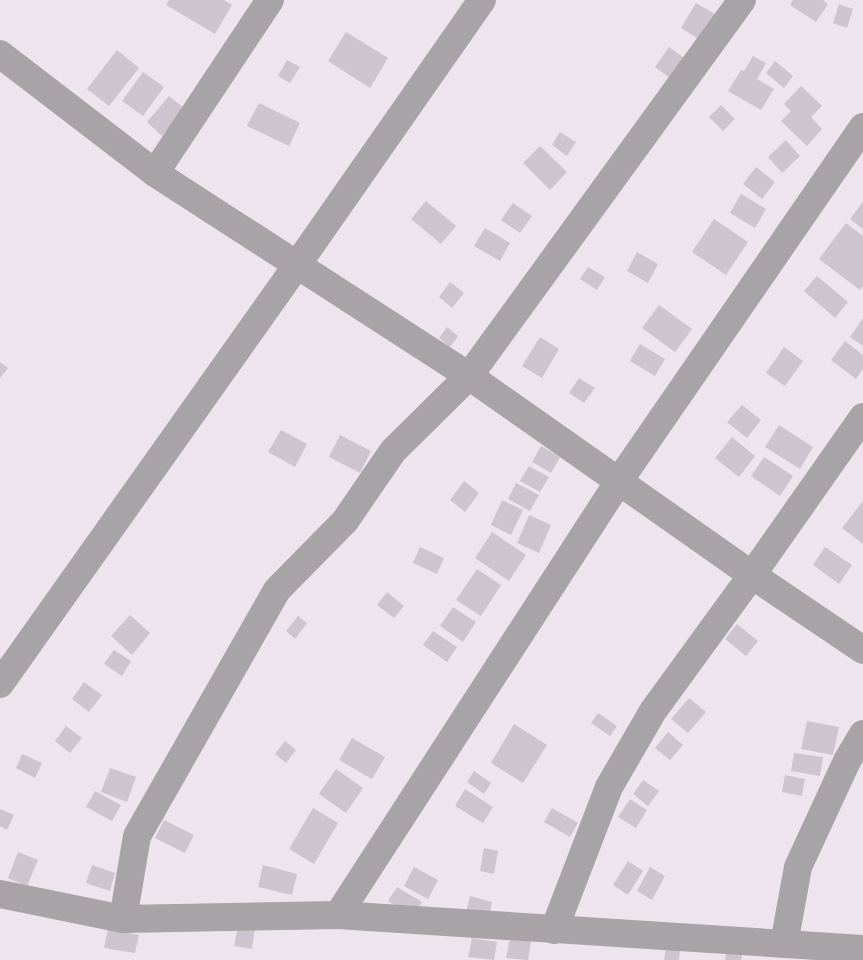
<svg xmlns="http://www.w3.org/2000/svg" width="863" height="960" viewBox="0 0 863 960" font-family="'DejaVu Sans',sans-serif">
  <style>
    .building { fill: #cec4cf }
    .lines { fill: none; stroke-linecap: round; stroke-linejoin: round }
    .minor { stroke: #a7a3a7; stroke-width: 28 }
  </style>
  <rect width="100%" height="100%" fill="#eee4ee"/>
  <g class="building">
    <path d="M169,0h55l8,5 -17,29 -49,-29z"/>
    <path d="M793,0h30l5,4 -12,18 -26,-17z"/>
    <path d="M696,3l24,14 -15,26 -24,-15z"/>
    <path d="M839,4l14,5 -6,19 -14,-5z"/>
    <path d="M346,32l42,26 -18,30 -42,-27z"/>
    <path d="M669,47l19,14 -14,20 -19,-14z"/>
    <path d="M117,50l22,18 -30,38 -22,-17z"/>
    <path d="M753,56l13,7 -9,16 17,10 -13,21 -33,-19 13,-21 3,1z"/>
    <path d="M287,60l13,7 -10,16 -12,-7z"/>
    <path d="M775,61l18,15 -9,12 -18,-15z"/>
    <path d="M143,72l21,15 -21,29 -21,-15z"/>
    <path d="M801,86l21,20 -11,11 11,12 -15,17 -26,-25 10,-10 -7,-7z"/>
    <path d="M169,96l16,13 -23,27 -15,-14z"/>
    <path d="M259,103l41,20 -11,23 -42,-20z"/>
    <path d="M721,105l14,14 -12,12 -14,-14z"/>
    <path d="M560,132l16,10 -9,14 -15,-11z"/>
    <path d="M786,140l14,16 -18,17 -14,-16z"/>
    <path d="M540,146l27,26 -17,18 -27,-27z"/>
    <path d="M756,167l19,15 -13,17 -19,-15z"/>
    <path d="M741,194l25,15 -11,19 -25,-15z"/>
    <path d="M426,201l30,25 -15,18 -30,-25z"/>
    <path d="M863,202v27l-13,-10z"/>
    <path d="M513,203l19,13 -12,17 -19,-13z"/>
    <path d="M714,219l34,23 -22,33 -34,-23z"/>
    <path d="M846,223l17,13v50l-3,4 -41,-31z"/>
    <path d="M485,228l25,15 -10,18 -26,-15z"/>
    <path d="M637,252l21,12 -10,19 -21,-12z"/>
    <path d="M588,267l17,10 -8,13 -17,-11z"/>
    <path d="M817,276l31,26 -13,16 -31,-27z"/>
    <path d="M450,282l14,11 -12,15 -13,-11z"/>
    <path d="M659,305l33,24 -17,23 -33,-24z"/>
    <path d="M863,318v28l-13,-9z"/>
    <path d="M447,327l11,9 -8,11 -11,-9z"/>
    <path d="M540,337l19,12 -17,29 -20,-12z"/>
    <path d="M845,341l18,14v14l-7,10 -25,-19z"/>
    <path d="M640,344l25,15 -10,17 -25,-15z"/>
    <path d="M784,347l19,14 -18,25 -19,-13z"/>
    <path d="M0,362l8,6 -8,10z"/>
    <path d="M579,378l16,10 -11,15 -15,-10z"/>
    <path d="M742,405l19,15 -14,18 -20,-16z"/>
    <path d="M779,425l34,22 -13,22 -35,-22z"/>
    <path d="M281,430l26,14 -12,23 -27,-15z"/>
    <path d="M340,435l31,16 -11,22 -31,-16z"/>
    <path d="M732,437l23,19 -16,21 -24,-19z"/>
    <path d="M541,446l19,11 -9,16 -19,-11z"/>
    <path d="M764,457l29,19 -13,20 -29,-20z"/>
    <path d="M529,466l20,11 -9,15 -20,-11z"/>
    <path d="M464,481l15,12 -14,19 -15,-12z"/>
    <path d="M516,483l23,12 -9,16 -22,-12z"/>
    <path d="M502,500l21,10 -12,25 -20,-10z"/>
    <path d="M863,501v43l-21,-16z"/>
    <path d="M529,515l22,10 -12,28 -22,-10z"/>
    <path d="M492,532l34,23 -17,26 -34,-23z"/>
    <path d="M420,547l24,11 -7,16 -24,-11z"/>
    <path d="M825,547l27,18 -13,19 -26,-19z"/>
    <path d="M477,569l24,16 -20,31 -25,-16z"/>
    <path d="M387,592l17,14 -10,12 -17,-13z"/>
    <path d="M453,607l23,15 -13,20 -23,-16z"/>
    <path d="M130,615l20,18 -18,22 -21,-19z"/>
    <path d="M298,616l9,7 -12,16 -9,-8z"/>
    <path d="M737,624l21,17 -12,15 -21,-17z"/>
    <path d="M433,631l24,16 -10,15 -24,-17z"/>
    <path d="M114,650l17,11 -9,15 -18,-12z"/>
    <path d="M84,682l18,13 -13,17 -17,-13z"/>
    <path d="M689,698l17,14 -18,21 -17,-14z"/>
    <path d="M598,713l19,13 -7,10 -19,-13z"/>
    <path d="M807,721l32,6 -6,28 -32,-6z"/>
    <path d="M514,724l33,21 -24,38 -32,-20z"/>
    <path d="M66,726l16,12 -12,15 -15,-12z"/>
    <path d="M668,732l15,13 -13,15 -15,-12z"/>
    <path d="M352,738l33,19 -13,22 -33,-19z"/>
    <path d="M285,741l11,9 -10,13 -11,-9z"/>
    <path d="M794,753l29,4 -3,19 -29,-5z"/>
    <path d="M22,754l20,9 -7,15 -19,-10z"/>
    <path d="M110,768l26,9 -9,25 -26,-10z"/>
    <path d="M336,769l27,19 -17,25 -27,-19z"/>
    <path d="M474,771l17,12 -7,11 -17,-12z"/>
    <path d="M785,775l20,4 -3,17 -20,-4z"/>
    <path d="M643,780l16,11 -11,15 -15,-12z"/>
    <path d="M465,789l28,18 -10,16 -28,-17z"/>
    <path d="M95,791l26,14 -9,16 -26,-14z"/>
    <path d="M630,799l17,11 -11,18 -18,-11z"/>
    <path d="M313,808l25,15 -24,41 -25,-15z"/>
    <path d="M552,808l26,15 -8,14 -26,-15z"/>
    <path d="M0,809l14,6 -7,15 -7,-4z"/>
    <path d="M164,820l30,15 -9,18 -30,-15z"/>
    <path d="M484,848l14,3 -4,23 -14,-3z"/>
    <path d="M18,852l20,8 -11,26 -19,-8z"/>
    <path d="M628,861l15,10 -15,24 -15,-10z"/>
    <path d="M92,865l23,8 -5,18 -24,-8z"/>
    <path d="M263,865l34,9 -5,21 -34,-8z"/>
    <path d="M414,867l24,13 -10,19 -24,-13z"/>
    <path d="M650,867l15,9 -13,24 -15,-9z"/>
    <path d="M397,887l25,15 -8,14 -26,-15z"/>
    <path d="M470,896l22,6 -4,19 -23,-5z"/>
    <path d="M238,926l17,2 -3,21 -18,-3z"/>
    <path d="M108,929l31,6 -4,18 -31,-5z"/>
    <path d="M472,938l25,4 -3,18 -26,-3z"/>
    <path d="M510,938l21,3 -3,19 -22,-2z"/>
    <path d="M666,948l14,3 -1,9h-15z"/>
    <path d="M727,948l16,3 -2,9h-16z"/>
  </g>
  <g class="lines">
    <g class="minor">
      <path d="M0,54l155,119 314,203 283,199 111,75"/>
      <path d="M155,173l115,-173"/>
      <path d="M0,684l297,-419 185,-265"/>
      <path d="M0,894l123,25 215,-4 525,34"/>
      <path d="M338,915l281,-434 244,-354"/>
      <path d="M123,919l14,-83 140,-246 68,-69 48,-70 76,-75 273,-376"/>
      <path d="M554,930l55,-143 44,-76 99,-136 111,-158"/>
      <path d="M784,944l14,-77 49,-106 16,-27"/>
    </g>
  </g>
</svg>
